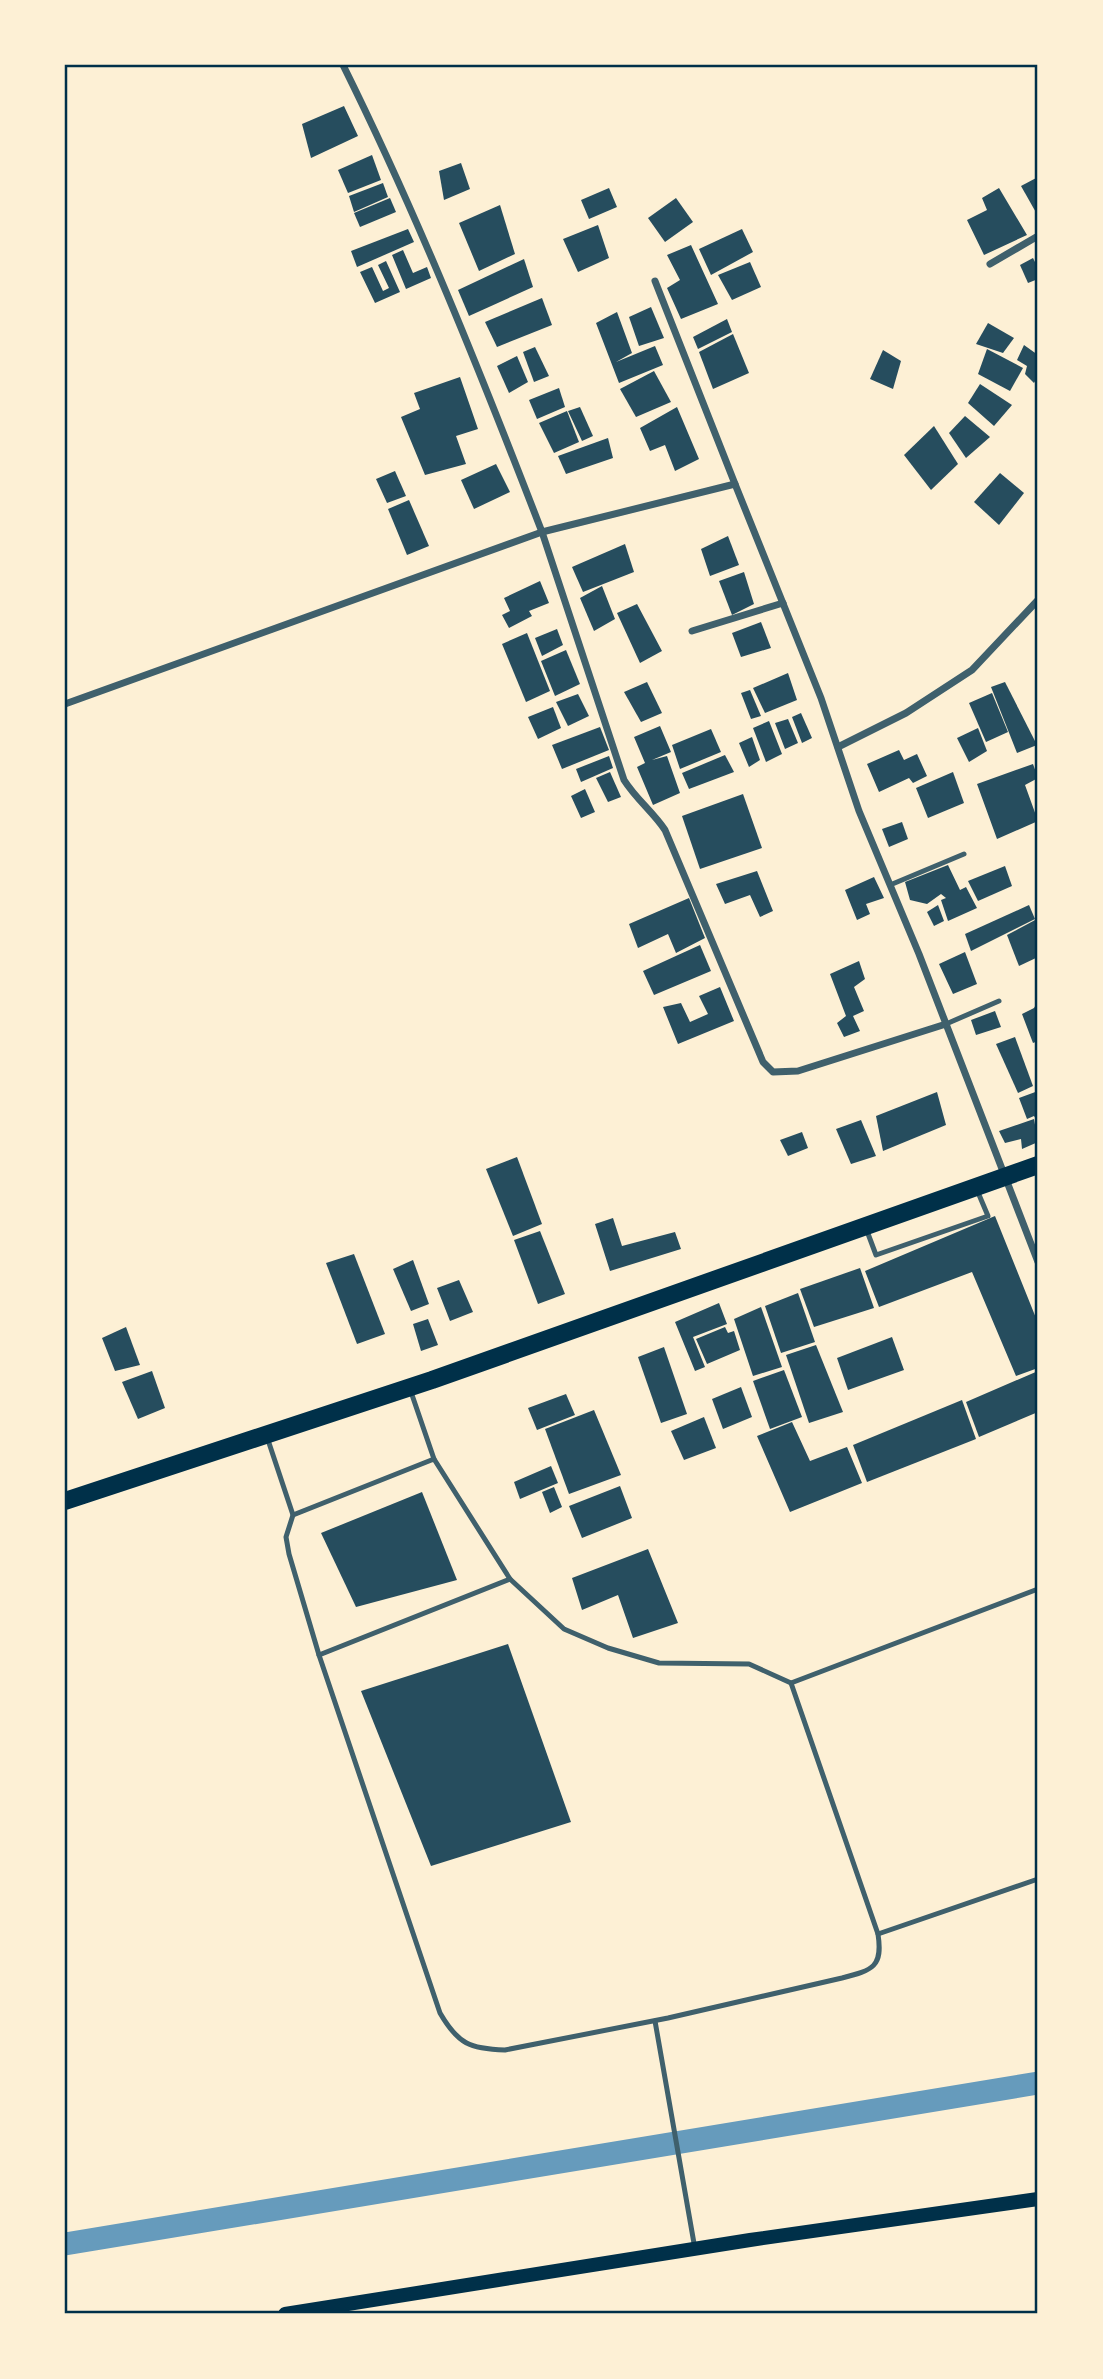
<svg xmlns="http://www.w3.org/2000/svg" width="1103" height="2379" viewBox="0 0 1103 2379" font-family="Bitter,serif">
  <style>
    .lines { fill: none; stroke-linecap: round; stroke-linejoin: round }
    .canal { stroke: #669bbc; stroke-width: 23 }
    .building { fill: #264d5e }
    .service { stroke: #3f606c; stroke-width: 5 }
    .minor { stroke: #3f606c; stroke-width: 7 }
    .secondary { stroke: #003049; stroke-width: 14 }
    .primary { stroke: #003049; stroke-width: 18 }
    .neatline { fill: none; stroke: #003049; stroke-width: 2.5 }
  </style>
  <rect width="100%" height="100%" fill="#fdf0d5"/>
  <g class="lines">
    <path class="canal" d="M65,2244l973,-161"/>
  </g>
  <g class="building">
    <path d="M344,106l14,30 -47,22 -9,-34z"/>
    <path d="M372,155l9,25 -33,13 -10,-23z"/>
    <path d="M461,163l9,26 -26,11 -5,-29z"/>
    <path d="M1038,177v39l-17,-30z"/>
    <path d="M383,183l5,14 -34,15 -5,-16z"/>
    <path d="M609,188l8,19 -28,12 -8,-19z"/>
    <path d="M999,188l28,47 -43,20 -17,-35 20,-10 -5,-12z"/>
    <path d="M390,198l6,14 -36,15 -6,-14z"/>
    <path d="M676,198l17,24 -28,20 -17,-24z"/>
    <path d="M500,205l15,49 -36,17 -20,-48z"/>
    <path d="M598,225l11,33 -31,14 -15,-33z"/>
    <path d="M408,229l6,13 -57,25 -6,-16z"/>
    <path d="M742,229l11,23 -42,23 -12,-26z"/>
    <path d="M691,245l27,59 -37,15 -14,-31 13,-8 -13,-25z"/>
    <path d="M403,250l10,23 14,-6 4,11 -25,11 -14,-34z"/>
    <path d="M1033,258l5,10v11l-10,4 -8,-18z"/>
    <path d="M524,259l9,28 -64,29 -11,-26z"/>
    <path d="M386,261l14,31 -25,11 -15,-31 12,-5 11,24 6,-3 -11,-23z"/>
    <path d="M750,262l11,25 -29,13 -14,-25z"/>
    <path d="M542,298l10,27 -55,22 -12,-25z"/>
    <path d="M651,307l13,31 -25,8 -10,-29z"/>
    <path d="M617,312l15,41 -16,9 39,-16 8,19 -44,18 -23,-60z"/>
    <path d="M727,319l5,13 -34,17 -5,-12z"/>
    <path d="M988,323l26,15 -11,15 -27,-9z"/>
    <path d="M733,334l16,39 -36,16 -14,-37z"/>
    <path d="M1024,345l14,10v21l-4,7 -9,-9 2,-8 -10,-6z"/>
    <path d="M535,347l14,29 -15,6 -11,-30z"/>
    <path d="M987,349l36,19 -13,23 -32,-17z"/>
    <path d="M883,350l18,11 -8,28 -23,-10z"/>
    <path d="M517,356l11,26 -19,11 -12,-27z"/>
    <path d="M654,371l17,31 -35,15 -16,-28z"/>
    <path d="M460,377l18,52 -22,7 10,28 -41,11 -24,-58 19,-8 -6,-16z"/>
    <path d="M980,384l32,21 -18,21 -26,-23z"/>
    <path d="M559,388l6,19 -28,12 -8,-19z"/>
    <path d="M580,407l13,29 -11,5 -14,-30z"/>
    <path d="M677,407l22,52 -24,12 -10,-26 -15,6 -10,-23z"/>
    <path d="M567,411l12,31 -25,11 -15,-30z"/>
    <path d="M965,416l25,21 -24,21 -17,-25z"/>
    <path d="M934,426l24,38 -27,26 -27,-35z"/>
    <path d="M608,438l5,20 -47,16 -8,-18z"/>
    <path d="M496,464l14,28 -36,17 -13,-29z"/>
    <path d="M395,471l11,25 -19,7 -11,-24z"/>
    <path d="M1000,473l24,20 -25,32 -25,-23z"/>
    <path d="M409,500l20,46 -22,9 -19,-46z"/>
    <path d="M728,536l11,29 -29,11 -9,-27z"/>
    <path d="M625,544l9,28 -51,20 -11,-25z"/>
    <path d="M744,572l10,32 -22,11 -13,-34z"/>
    <path d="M540,581l9,22 -20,8 3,5 -23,12 -7,-13 8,-4 -6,-13z"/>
    <path d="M602,586l13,33 -21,12 -14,-33z"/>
    <path d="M637,604l25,47 -22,12 -23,-50z"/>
    <path d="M761,622l10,26 -30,9 -9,-24z"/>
    <path d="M557,629l6,16 -21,11 -7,-18z"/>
    <path d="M527,633l23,58 -24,11 -24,-58z"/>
    <path d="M566,650l14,34 -25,12 -14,-35z"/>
    <path d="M788,673l9,27 -32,13 -12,-25z"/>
    <path d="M647,682l15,31 -21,9 -17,-30z"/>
    <path d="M1005,682l32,63 -20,8 -26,-66z"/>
    <path d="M750,690l11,26 -10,3 -10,-26z"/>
    <path d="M992,693l16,39 -22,10 -17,-39z"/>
    <path d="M578,694l11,22 -21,10 -12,-24z"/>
    <path d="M553,707l8,21 -23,11 -10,-22z"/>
    <path d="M801,713l11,25 -10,5 -10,-26z"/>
    <path d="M788,719l10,24 -13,6 -10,-26z"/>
    <path d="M769,721l13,33 -16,8 -13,-34z"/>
    <path d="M660,726l11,26 -19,8 15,-4 13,37 -27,12 -16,-38 8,-4 -11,-26z"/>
    <path d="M600,727l9,23 -47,19 -10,-24z"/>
    <path d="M978,728l9,23 -18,11 -12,-24z"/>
    <path d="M711,729l10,23 -41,17 -8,-24z"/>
    <path d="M752,737l8,23 -11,7 -10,-24z"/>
    <path d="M899,750l5,10 13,-6 10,22 -14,7 -4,-5 -30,14 -12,-28z"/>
    <path d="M725,755l9,17 -45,17 -7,-16z"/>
    <path d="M609,756l4,12 -32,14 -5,-13z"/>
    <path d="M1033,764l5,14 -13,7 13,36 -41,18 -20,-55z"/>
    <path d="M610,772l11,25 -13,5 -12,-24z"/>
    <path d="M953,772l11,31 -36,15 -12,-30z"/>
    <path d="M585,789l10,23 -14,6 -10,-22z"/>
    <path d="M743,794l19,54 -62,21 -18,-53z"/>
    <path d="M902,822l6,17 -19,8 -7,-18z"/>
    <path d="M948,865l12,25 6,-3 11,21 -29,13 -7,-21 5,-2 -5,-4 -14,10 -17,-4 -5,-18z"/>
    <path d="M1005,866l7,20 -34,15 -10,-20z"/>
    <path d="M757,871l16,40 -13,6 -10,-22 -25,9 -9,-20z"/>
    <path d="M874,877l10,21 -18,6 4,10 -13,6 -12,-30z"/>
    <path d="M689,898l16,40 -29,15 -8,-19 -30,14 -9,-24z"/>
    <path d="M938,905l6,16 -10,5 -7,-14z"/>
    <path d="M1029,905l6,14 -64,32 -6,-17z"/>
    <path d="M1037,919l1,38 -19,9 -12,-31z"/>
    <path d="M700,945l11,26 -57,24 -11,-24z"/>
    <path d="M965,952l12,32 -24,10 -14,-30z"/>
    <path d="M859,961l6,18 -11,8 10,24 -11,5 7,15 -16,6 -7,-14 9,-7 -16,-42z"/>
    <path d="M720,987l14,34 -56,23 -15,-37 18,-4 9,19 18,-8 -9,-18z"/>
    <path d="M1038,1001v40l-5,2 -11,-29 12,-6z"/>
    <path d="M995,1011l6,16 -25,8 -5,-15z"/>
    <path d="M1015,1037l18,49 -15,7 -22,-49z"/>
    <path d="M1038,1091v31l-4,-6 -7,3 -8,-21z"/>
    <path d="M937,1092l9,33 -63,26 -7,-35z"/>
    <path d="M1034,1119l4,23 -16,7 -1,-10 -16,4 -6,-12z"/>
    <path d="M861,1120l15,36 -25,8 -15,-35z"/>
    <path d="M802,1132l6,16 -20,8 -8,-16z"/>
    <path d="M517,1157l25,67 -29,12 -27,-67z"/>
    <path d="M995,1216l43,107v45l-22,8 -44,-104 -93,35 -14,-36z"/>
    <path d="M613,1218l9,28 53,-14 6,17 -71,22 -15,-47z"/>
    <path d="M540,1231l25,63 -27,10 -24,-64z"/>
    <path d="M354,1254l31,80 -28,10 -31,-81z"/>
    <path d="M413,1260l16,44 -18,7 -18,-42z"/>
    <path d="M860,1268l14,40 -60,19 -14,-38z"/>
    <path d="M459,1280l14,32 -23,9 -13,-33z"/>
    <path d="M798,1293l17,49 -34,11 -16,-47z"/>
    <path d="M719,1303l8,21 -34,13 12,30 -10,4 -20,-49z"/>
    <path d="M761,1307l21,60 -29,9 -19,-57z"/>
    <path d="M428,1319l10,26 -17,6 -8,-27z"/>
    <path d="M126,1327l14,38 -25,6 -13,-33z"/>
    <path d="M725,1327l3,6 6,-2 6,19 -33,14 -11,-25z"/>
    <path d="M892,1337l12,33 -56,20 -11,-32z"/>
    <path d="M816,1345l27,67 -34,11 -23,-68z"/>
    <path d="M664,1347l23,67 -26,9 -23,-66z"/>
    <path d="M784,1370l18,47 -32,12 -17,-48z"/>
    <path d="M152,1371l13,37 -27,11 -16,-37z"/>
    <path d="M1038,1371v41l-59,25 -13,-35z"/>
    <path d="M741,1387l11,30 -29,12 -11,-30z"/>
    <path d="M566,1394l9,21 -38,15 -9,-22z"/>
    <path d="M962,1400l14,39 -109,43 -14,-37z"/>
    <path d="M594,1410l27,65 -52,19 -24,-65z"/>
    <path d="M704,1417l12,31 -32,12 -13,-29z"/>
    <path d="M792,1422l18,39 37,-14 15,36 -72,29 -33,-76z"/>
    <path d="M551,1466l7,17 -38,16 -6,-17z"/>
    <path d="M620,1486l12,32 -50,20 -13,-32z"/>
    <path d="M554,1487l8,20 -12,6 -8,-21z"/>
    <path d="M422,1492l35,88 -101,27 -35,-74z"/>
    <path d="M648,1549l30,74 -45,15 -15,-43 -36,15 -10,-32z"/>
    <path d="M508,1644l63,178 -140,44 -70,-175z"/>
  </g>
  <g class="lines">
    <g class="service">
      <path d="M890,885l74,-31"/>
      <path d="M946,1024l53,-23"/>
      <path d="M867,1231l9,24 112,-39 -11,-26"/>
      <path d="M410,1389l24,70"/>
      <path d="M267,1437l26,78 -7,22 3,17 30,101 121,358c18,31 30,36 65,37l163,-32 174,-40c31,-8 41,-11 36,-44"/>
      <path d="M293,1515l141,-56 76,120 54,50 44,19 51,15 90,1 42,19 87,251 160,-55"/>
      <path d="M319,1655l191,-76"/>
      <path d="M791,1683l247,-94"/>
      <path d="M655,2021l40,228"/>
    </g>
    <g class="minor">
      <path d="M343,65c75,151 138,309 199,467l193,-48 86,214 38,113 60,143 119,308"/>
      <path d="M990,264l48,-28"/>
      <path d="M655,281l80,203"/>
      <path d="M692,631l91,-28"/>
      <path d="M65,704l477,-172 82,248c12,19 29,32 41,50l98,232 10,10 25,-1 148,-47"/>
      <path d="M838,747l68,-34 66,-43 66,-70"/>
    </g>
    <path class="secondary" d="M285,2314l465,-74 288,-41"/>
    <path class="primary" d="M65,1501l367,-121 606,-215"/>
  </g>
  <rect width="1103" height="2379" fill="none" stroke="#fdf0d5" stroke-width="133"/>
  <rect x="66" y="66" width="970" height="2246" class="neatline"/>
</svg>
